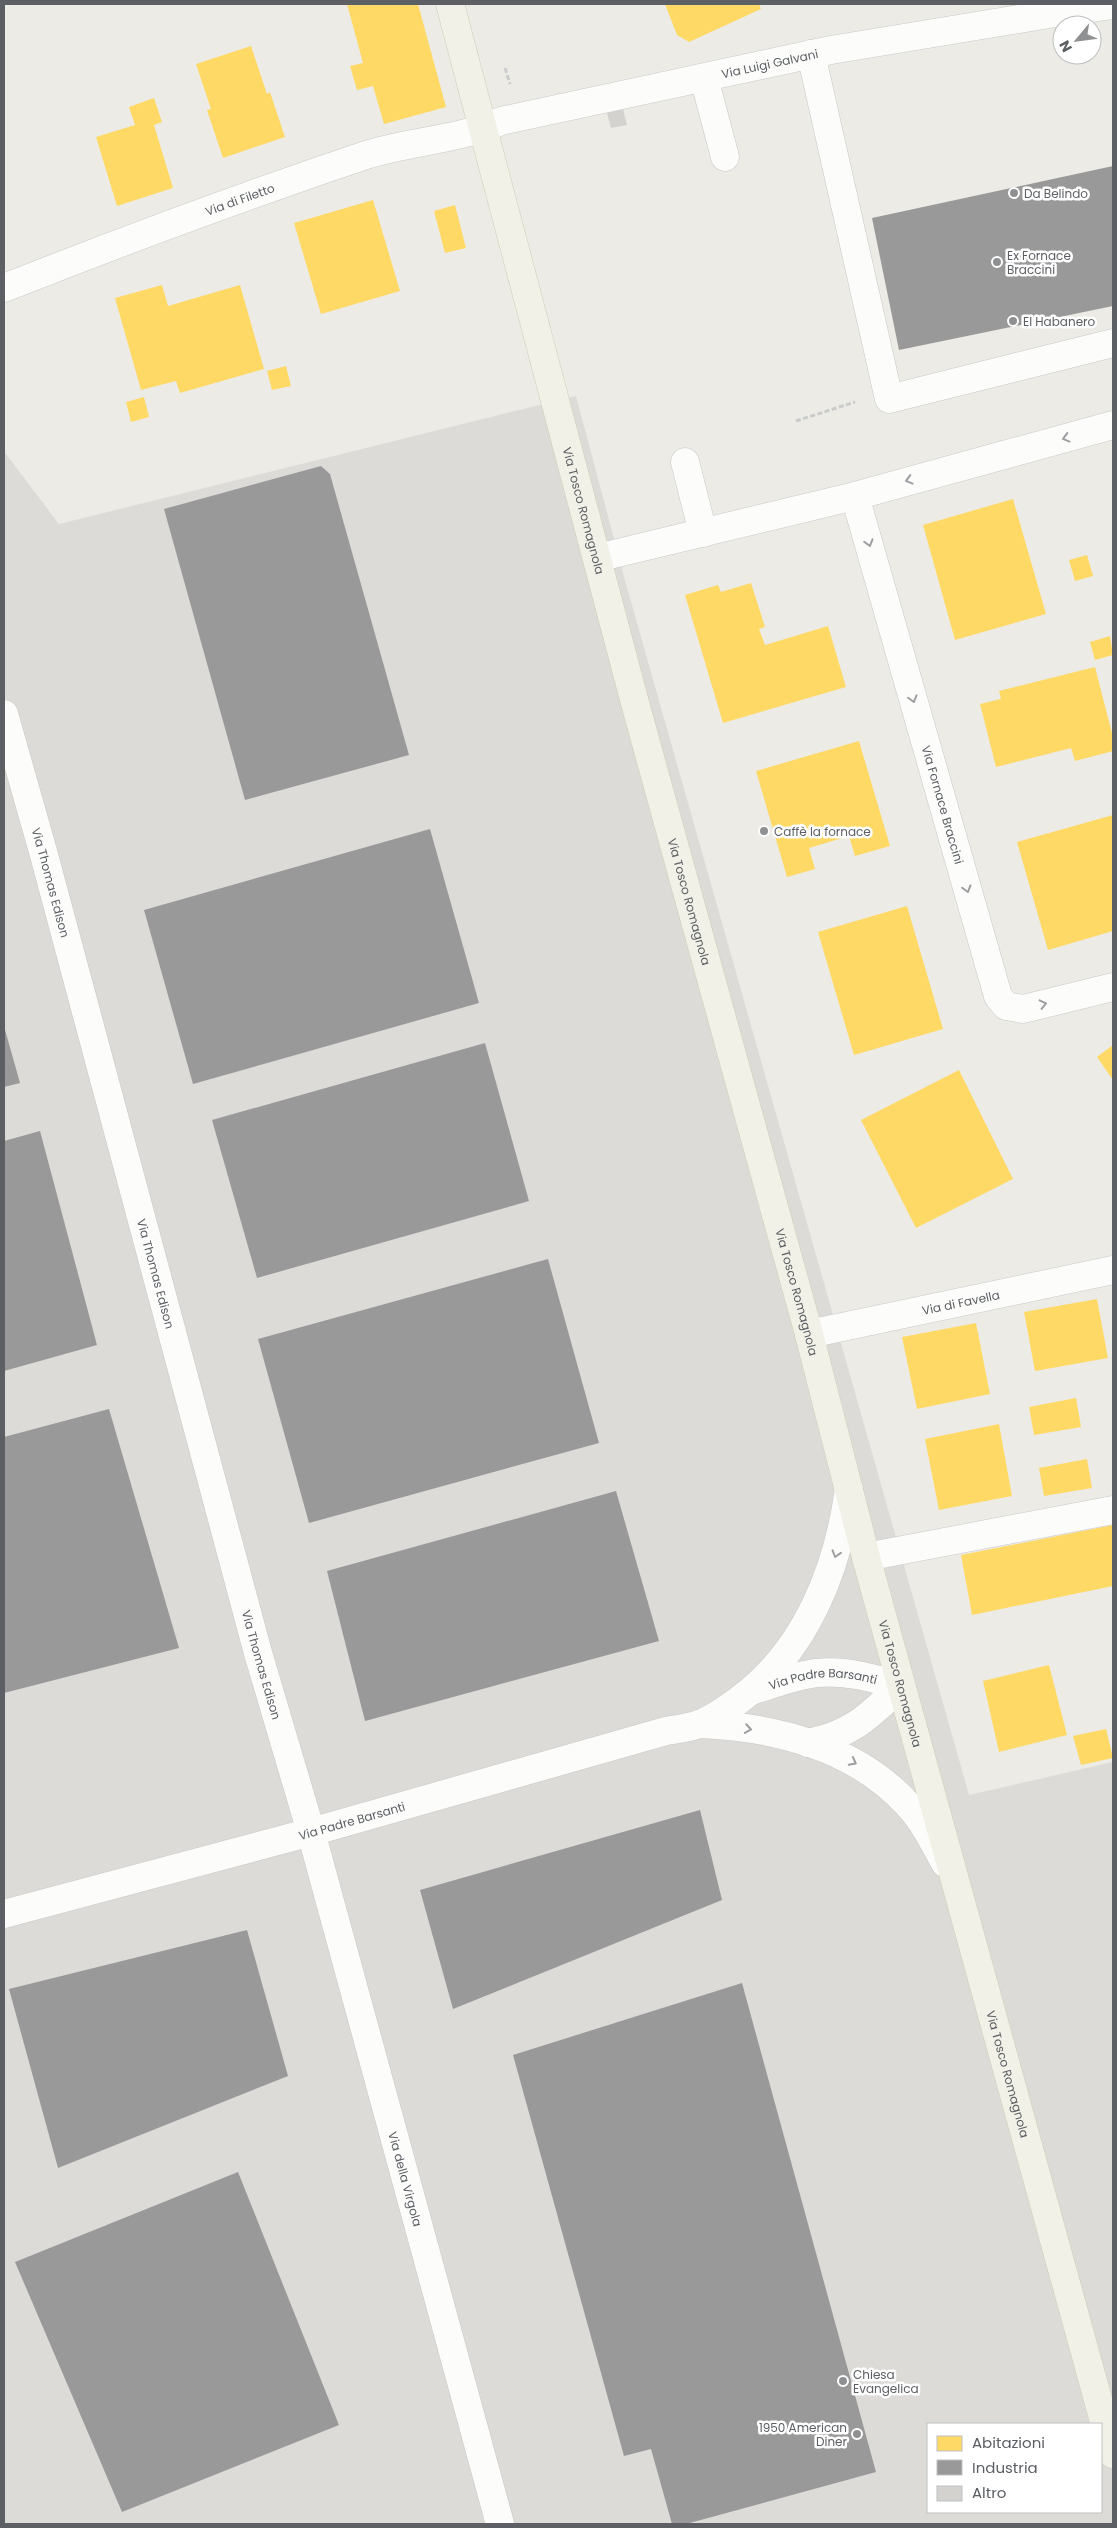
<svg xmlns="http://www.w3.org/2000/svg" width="1117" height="2528" viewBox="0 0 1117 2528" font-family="Poppins,sans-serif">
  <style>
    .industrial { fill: #dddbd7; fill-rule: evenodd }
    .homes { fill: #ffd966 }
    .industry { fill: #999 }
    .building { fill: #d3d2cf }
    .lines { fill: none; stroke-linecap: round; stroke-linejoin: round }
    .minor-casing { stroke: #c8c9c8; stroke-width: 29 }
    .major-casing { stroke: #d3cbb4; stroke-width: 29 }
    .path { stroke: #c9ccca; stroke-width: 3; stroke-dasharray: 5 2.5; stroke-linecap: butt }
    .minor { stroke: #fcfcfb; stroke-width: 28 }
    .major { stroke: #f2f1e8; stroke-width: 28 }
    .oneway { stroke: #9c9ea0 }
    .poi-dot { fill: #8e9092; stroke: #fff; stroke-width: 2 }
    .labels { text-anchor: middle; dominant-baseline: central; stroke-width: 5; stroke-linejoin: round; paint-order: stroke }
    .street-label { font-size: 12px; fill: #5c5f64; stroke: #fff }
    .poi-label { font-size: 12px; fill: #5c5f64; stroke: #fff; text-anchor: start }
  </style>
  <rect width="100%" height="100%" fill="#ecebe6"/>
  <path class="industrial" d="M576,396l50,188 343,1211 144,-33v762h-1109v-2070h2l53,70zM928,2424h173v88h-173z"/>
  <g class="homes">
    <path d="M347,4h71l28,103 -62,17 -11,-38 -16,4 -7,-24 13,-3z"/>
    <path d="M665,4h94l2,5 -72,33 -12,-7z"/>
    <path d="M251,46l16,48 3,-2 15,45 -62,21 -16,-48 4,-1 -15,-45z"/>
    <path d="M154,98l8,24 -8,3 19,63 -56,18 -21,-69 39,-12 -6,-18z"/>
    <path d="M373,200l27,91 -79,23 -27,-91z"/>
    <path d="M455,205l11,43 -21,5 -11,-42z"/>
    <path d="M162,285l6,21 72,-21 24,84 -84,24 -4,-12 -35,9 -26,-92z"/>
    <path d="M286,366l5,20 -19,4 -5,-19z"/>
    <path d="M144,397l5,20 -18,5 -5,-20z"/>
    <path d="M1013,499l33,115 -91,26 -32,-115z"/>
    <path d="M1087,555l6,21 -18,5 -6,-21z"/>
    <path d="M751,583l14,44 -6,2 6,16 63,-19 18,61 -123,36 -38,-128 33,-10 3,7z"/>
    <path d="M1110,636l3,19 -18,5 -5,-18z"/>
    <path d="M1095,667l18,70v14l-38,10 -4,-13 -75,19 -16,-63 21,-5 -2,-8z"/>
    <path d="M859,741l31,105 -35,10 -6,-20 -40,12 6,21 -28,8 -31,-106z"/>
    <path d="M1113,815v116l-65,19 -31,-108z"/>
    <path d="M907,906l36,123 -89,26 -36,-123z"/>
    <path d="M1113,1045v35l-16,-23z"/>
    <path d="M959,1070l54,109 -97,49 -55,-108z"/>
    <path d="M1097,1299l11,59 -73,13 -11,-59z"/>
    <path d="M976,1323l14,71 -73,15 -15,-72z"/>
    <path d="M1076,1398l5,29 -47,8 -5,-28z"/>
    <path d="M999,1424l13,72 -73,14 -14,-71z"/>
    <path d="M1087,1459l5,29 -48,8 -5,-28z"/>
    <path d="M1113,1525v61l-141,29 -11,-60z"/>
    <path d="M1049,1665l18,70 -68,17 -16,-71z"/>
    <path d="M1106,1729l7,29 -32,7 -8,-29z"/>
  </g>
  <g class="industry">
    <path d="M1113,166v140l-214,44 -27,-132z"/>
    <path d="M321,466l9,8 79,281 -164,45 -81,-291z"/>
    <path d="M430,829l49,174 -286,81 -49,-174z"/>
    <path d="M4,1026l16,57 -16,4z"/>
    <path d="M485,1043l44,158 -272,77 -45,-158z"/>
    <path d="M40,1131l57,214 -93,26v-230z"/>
    <path d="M548,1259l51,184 -290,80 -51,-184z"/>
    <path d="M109,1409l70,239 -175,45v-256z"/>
    <path d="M616,1491l43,150 -294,80 -38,-150z"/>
    <path d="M700,1810l22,90 -269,109 -33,-119z"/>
    <path d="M247,1930l41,146 -230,92 -49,-179z"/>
    <path d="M742,1983l134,489 -190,52h-14l-21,-75 -27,7 -111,-401z"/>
    <path d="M238,2172l101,253 -217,87 -107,-250z"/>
  </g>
  <path class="building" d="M623,109l4,16 -16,3 -4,-15z"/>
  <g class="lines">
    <defs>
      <g id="minor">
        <path d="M811,54l78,345 224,-56"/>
        <path d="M704,78l21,79"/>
        <path id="s1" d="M4,288c119,-47 240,-92 362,-133 44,-14 93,-15 135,-34l330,-71 218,-36 64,-9"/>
        <path d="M685,462l18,71"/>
        <path id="s2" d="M855,496l143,500 8,10 17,3 90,-22"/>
        <path d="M597,558l258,-62 258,-71"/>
        <path id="s3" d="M4,714l40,141 214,798 53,179 189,692"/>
        <path id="s4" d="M809,1334l304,-64"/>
        <path d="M866,1557l247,-47"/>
        <path id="s5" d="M754,1690c20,-6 42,-15 63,-17 29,-3 56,5 84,13"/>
        <path d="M700,1724c74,3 156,23 208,81 16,17 26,38 37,58"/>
        <path d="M808,1743c45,-9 61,-27 93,-57"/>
        <path id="s6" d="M4,1914l307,-82 355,-101c11,-2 23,-3 33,-7 14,-5 28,-15 40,-24 67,-49 99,-131 110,-211"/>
      </g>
      <g id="major">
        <path id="s7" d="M450,4l185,699 174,631 57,223 247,897"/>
      </g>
    </defs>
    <use href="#minor" class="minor-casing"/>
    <use href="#major" class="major-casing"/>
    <g class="path">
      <path d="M505,68l5,16"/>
      <path d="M796,421l59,-19"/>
    </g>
    <use href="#minor" class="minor"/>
    <use href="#major" class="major"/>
  </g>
  <defs><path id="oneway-chevron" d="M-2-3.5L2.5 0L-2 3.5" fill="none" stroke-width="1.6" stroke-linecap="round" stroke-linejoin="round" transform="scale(1.25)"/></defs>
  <g class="oneway">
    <use href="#oneway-chevron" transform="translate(1066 438) rotate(165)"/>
    <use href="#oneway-chevron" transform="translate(909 480) rotate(165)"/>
    <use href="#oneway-chevron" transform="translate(869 543) rotate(74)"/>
    <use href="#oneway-chevron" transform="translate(913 699) rotate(74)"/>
    <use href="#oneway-chevron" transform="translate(967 889) rotate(74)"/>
    <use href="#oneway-chevron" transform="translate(1043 1004) rotate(-13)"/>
    <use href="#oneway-chevron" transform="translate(836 1554) rotate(107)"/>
    <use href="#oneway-chevron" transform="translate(748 1729) rotate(9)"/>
    <use href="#oneway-chevron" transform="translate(853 1762) rotate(28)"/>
  </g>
  <g class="poi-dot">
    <circle cx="1014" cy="193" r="5"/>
    <circle cx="997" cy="262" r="5"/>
    <circle cx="1013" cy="321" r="5"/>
    <circle cx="764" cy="831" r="5"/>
    <circle cx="843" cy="2381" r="5"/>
    <circle cx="857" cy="2434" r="5"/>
  </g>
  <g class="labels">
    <g class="street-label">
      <text stroke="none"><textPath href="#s1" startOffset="800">Via Luigi Galvani</textPath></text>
      <text stroke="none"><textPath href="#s1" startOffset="252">Via di Filetto</textPath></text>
      <text stroke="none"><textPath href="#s7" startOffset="524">Via Tosco Romagnola</textPath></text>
      <text stroke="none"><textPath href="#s2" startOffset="321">Via Fornace Braccini</textPath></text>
      <text stroke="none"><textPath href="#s3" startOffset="175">Via Thomas Edison</textPath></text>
      <text stroke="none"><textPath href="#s7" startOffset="929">Via Tosco Romagnola</textPath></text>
      <text stroke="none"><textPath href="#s3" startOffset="580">Via Thomas Edison</textPath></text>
      <text stroke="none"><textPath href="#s7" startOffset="1334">Via Tosco Romagnola</textPath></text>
      <text stroke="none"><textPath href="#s4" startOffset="155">Via di Favella</textPath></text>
      <text stroke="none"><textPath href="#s3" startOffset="985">Via Thomas Edison</textPath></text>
      <text stroke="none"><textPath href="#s7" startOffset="1739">Via Tosco Romagnola</textPath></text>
      <text stroke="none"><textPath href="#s5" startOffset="71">Via Padre Barsanti</textPath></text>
      <text stroke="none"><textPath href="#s6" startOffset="360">Via Padre Barsanti</textPath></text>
      <text stroke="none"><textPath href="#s7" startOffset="2144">Via Tosco Romagnola</textPath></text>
      <text stroke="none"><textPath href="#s3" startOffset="1519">Via della Virgola</textPath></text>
    </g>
    <g class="poi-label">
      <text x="1024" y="193">Da Belindo</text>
      <text x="1007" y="255">Ex Fornace<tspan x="1007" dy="14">Braccini</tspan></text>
      <text x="1023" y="321">El Habanero</text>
      <text x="774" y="831">Caffè la fornace</text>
      <text x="853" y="2374">Chiesa<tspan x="853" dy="14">Evangelica</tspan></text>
      <text x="847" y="2427" text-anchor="end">1950 American<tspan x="847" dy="14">Diner</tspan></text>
    </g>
  </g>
  <rect width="1117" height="2528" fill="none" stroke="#5c5f64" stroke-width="10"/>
  <rect x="927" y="2423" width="175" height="90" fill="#ffffff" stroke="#bebfc1"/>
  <rect x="937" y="2436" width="25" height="15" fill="#ffd966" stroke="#bebfc1"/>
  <text x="972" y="2448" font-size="15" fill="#5c5f64">Abitazioni</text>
  <rect x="937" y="2460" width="25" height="15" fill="#999999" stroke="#bebfc1"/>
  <text x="972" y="2473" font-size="15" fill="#5c5f64">Industria</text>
  <rect x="937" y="2486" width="25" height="15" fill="#d3d2cf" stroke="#bebfc1"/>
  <text x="972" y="2498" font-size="15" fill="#5c5f64">Altro</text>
  <g transform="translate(1077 40) rotate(241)"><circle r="24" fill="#ffffff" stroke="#bebfc1"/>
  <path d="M0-4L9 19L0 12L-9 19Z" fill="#8e9092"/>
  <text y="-8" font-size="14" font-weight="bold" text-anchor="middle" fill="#5c5f64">N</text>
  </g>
</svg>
